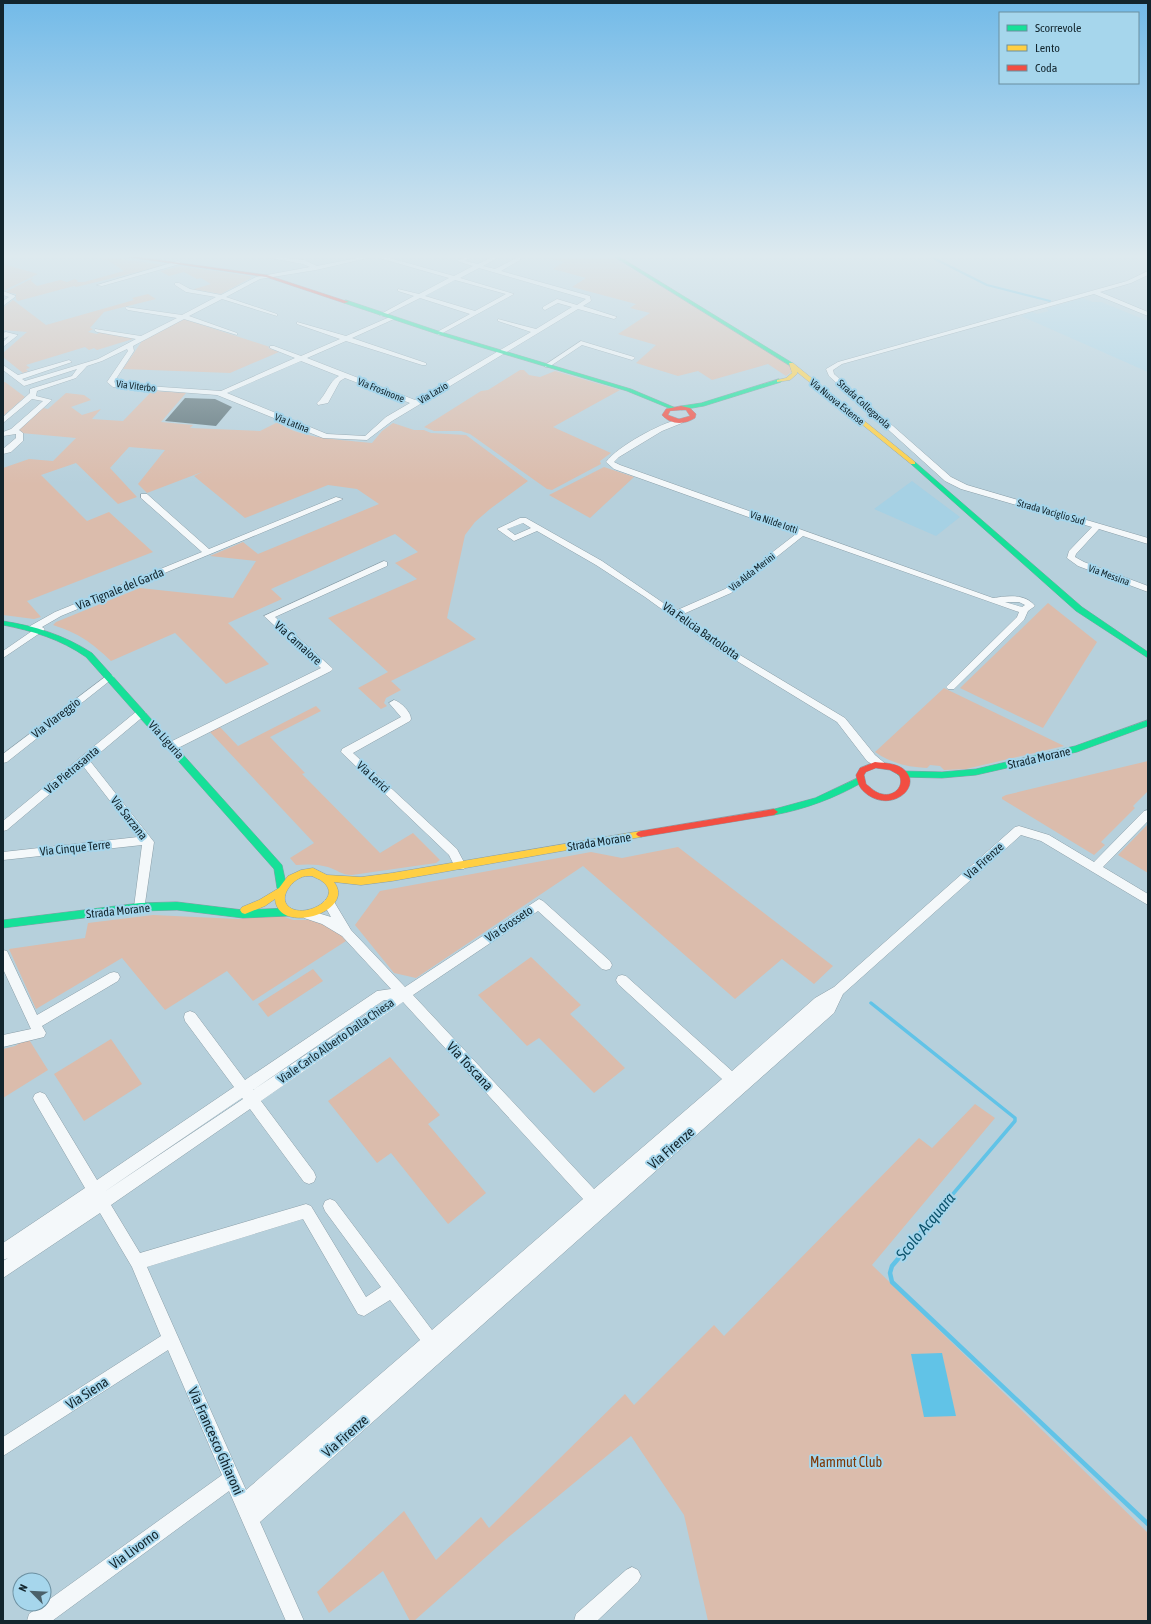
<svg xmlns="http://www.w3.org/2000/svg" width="1151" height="1624" viewBox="0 0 1151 1624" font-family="'Asap Condensed',sans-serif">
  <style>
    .built { fill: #a6d1e4 }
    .green { fill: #dbbcac }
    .water { fill: #61c3e7 }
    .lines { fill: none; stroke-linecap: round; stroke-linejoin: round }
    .stream-far2 { stroke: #61c3e7; stroke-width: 2 }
    .stream-far1 { stroke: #61c3e7; stroke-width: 3.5 }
    .stream { stroke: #61c3e7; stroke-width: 4.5 }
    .building { fill: #5f747a }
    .street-casing { stroke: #8a9ea8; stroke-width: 1 }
    .fast-casing { stroke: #8a9ea8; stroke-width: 1 }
    .slow-casing { stroke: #8a9ea8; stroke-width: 1 }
    .jam-casing { stroke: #8a9ea8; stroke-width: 1 }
    .street { fill: #f4f8fa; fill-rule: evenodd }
    .fast { fill: #16e098; fill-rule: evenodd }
    .slow { fill: #ffcf43; fill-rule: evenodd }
    .jam { fill: #f24e42; fill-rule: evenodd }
    .labels { text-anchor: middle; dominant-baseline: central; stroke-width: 4; stroke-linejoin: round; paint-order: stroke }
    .far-street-label { font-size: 10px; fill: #12252d; stroke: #a6d6ec }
    .street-label { font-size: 12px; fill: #12252d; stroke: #a6d6ec }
    .near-street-label { font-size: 14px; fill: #12252d; stroke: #a6d6ec }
    .near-park-label { font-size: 14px; fill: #7f3705; stroke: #a6d6ec }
    .near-water-label { font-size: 16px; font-style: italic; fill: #0d546d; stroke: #a6d6ec }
  </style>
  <rect width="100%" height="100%" fill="#b6d0dc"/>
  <g class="built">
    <path d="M1082,298l11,4h8l47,19v51l-127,-56 11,-4 5,2 12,-3 -3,-2z"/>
    <path d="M912,481l48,36 -24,19 -62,-27z"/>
  </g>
  <g class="green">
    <path d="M103,257l64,8 -91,22 -2,-1 -56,15 -2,-2v-5l-11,-2 28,-14 -2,3 6,5 23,-6 7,2 8,-3 3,2 -1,1h7l40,-11 -18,-12 -3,1 -2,-2z"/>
    <path d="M545,257h67l176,106 5,8 -7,5 -18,-12 -56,16 -14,-9 -20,5 -42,-13 20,-18 -38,-11 32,-21 -20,-5 6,-4 -64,-17 14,-9 -33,-9 11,-7z"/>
    <path d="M3,264l35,10 -35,17z"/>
    <path d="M180,266l70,10 1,2 -30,16 -24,-4 -4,1 -2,-1 20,-6 -10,-6 -4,1 -13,-7 -15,4 -9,-5z"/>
    <path d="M148,294l8,5 -52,13 -14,16 3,1 -5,3 9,2 4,-2 35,6 -39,12 -3,-2 -5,2 -4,-3 -59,18 4,3 -4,1 2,2 -5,2 -20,-16v-4l24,-21 -24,-2v-22l10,-8 33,25 88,-25 -2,-2z"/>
    <path d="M184,319l86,28 -2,1 11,4 -49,21 -107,-4 19,-28z"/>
    <path d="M520,370h4l5,5 11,2 15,-6 65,19 -67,37 58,26 -11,8 1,3 -49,26 -5,-1 -77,-55 -9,-3h-27l-10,-4 57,-36 7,-1z"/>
    <path d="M3,382h2l20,15 -22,19z"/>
    <path d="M152,391l34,2 -25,29 32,3 -3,3 70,3 18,-9c19,17 69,18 94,21l10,-12 11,-8 21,7h10l7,3 35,2 62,46 -38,28 -15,13 -10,13 -18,83 29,21 -85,42 10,9 -15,8 -2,5 3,3 -6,3 -23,-21 30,-16 -60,-54 89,-39 -22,-16 23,-11 -23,-18 -124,55 11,10 -54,24 41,41 -43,20 -51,-51 -64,28c-20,-19 -31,-27 -58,-36l3,-3 84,-34 93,10 23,-37 -46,-5 33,-14 15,12 121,-50 -22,-15 -29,-4 -83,33 -51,-42 8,-4 -55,21 -9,-9 27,-34 -36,-3 -19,21 27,29 -19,7 -42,-41 -35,12 46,46 22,-9 44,40 -126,49 14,16 -7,2 -31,-4v-147l26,-9 24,2 23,-23 -55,-5 -2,-3 24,-22 5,1 18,-16 18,2 7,5 -20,7 11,8 19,-6 -9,10 31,2z"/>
    <path d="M604,467l30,10 -44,41 -41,-23z"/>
    <path d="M1048,603l49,39 -54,86 -83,-40z"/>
    <path d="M944,688l120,58 -98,23 -22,1 -4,-4 -10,-1 -3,3c-20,-1 -36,-5 -52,-16z"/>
    <path d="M316,706l5,5 -51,26 35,36 -3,1 78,79 33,-20 27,27 -4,3 -84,12c-10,0 -15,-5 -24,-8 -10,-3 -21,-3 -32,-2l-6,-7 24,-15 -104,-111 10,-5 18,19z"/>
    <path d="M1148,761v30l-15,15 2,2 -34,34 4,3 -11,10 -92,-56v-2l4,-2z"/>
    <path d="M1148,824v49l-30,-18z"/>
    <path d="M678,847l155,119 -19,18 -32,-25 -47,40 -152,-133 -167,112 -22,-5 -39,-48 25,-34 211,-39 31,6z"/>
    <path d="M153,915l85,4 41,-4 14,5h20l20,6 13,15 -93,60 -26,-30 -62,39 -43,-52 -86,51 -27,-60 76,-11 3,-15z"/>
    <path d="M531,957l50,48 -11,9 55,54 -31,25 -55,-55 -12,8 -49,-51z"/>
    <path d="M313,969l10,12 -55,36 -10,-13z"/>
    <path d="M28,1038l20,32 -45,28v-49l12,-3z"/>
    <path d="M111,1039l31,45 -58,37 -30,-47z"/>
    <path d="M390,1057l50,58 -12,9 58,69 -38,31 -57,-71 -14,10 -49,-62z"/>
    <path d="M975,1104l20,14 -123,147 276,268v88h-440l-24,-106 -53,-79 -126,104 -91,81h-4l-27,-50 -54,42 -12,-21 87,-81 32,49 45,-43 8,11 136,-134 9,11 80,-80 10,11 195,-198 13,10z"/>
  </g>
  <path class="water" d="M942,1353l14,63 -32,1 -13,-63z"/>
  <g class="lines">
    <path class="stream-far2" d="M931,257l56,28 63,16"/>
    <path class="stream-far1" d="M871,1003l144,115v3l-74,87"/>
    <path class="stream" d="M942,1207l-50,59 -2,7 2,9 256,242"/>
  </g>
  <path class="building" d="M185,398l30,1 17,8 -16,19 -51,-5z"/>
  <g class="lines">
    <defs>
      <g id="street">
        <path d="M265,257h12l27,3 13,6 46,-9h9l-56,13 -56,9 -34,18 51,17v2l-55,-17 -33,17 48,17v2l-53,-16 -51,27 1,5 -20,31 3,2 104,7 74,-33 -25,-10v-2h4l27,10 39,-17 -43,-15v-2l49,14 46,-20 3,2 -1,1 -42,19 74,25v2h-4l-76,-24 -39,17 108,42 116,-68 -33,-11v-2l38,10 36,-22 -14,-4 -13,7 -2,-1v-2l14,-8 20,6 9,-6 -107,-31 -19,10 54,16 -75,41 -2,-1v-2l33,-18 -50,-16 -36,18 -5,-1 35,-19 -16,-5v-2l21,5 30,-16 -70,-20 -1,-1h8l68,19 19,-10 -16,-5 8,-4h7l-7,4 13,3 14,-7h7l-16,9 12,3 21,-11h4v2l-19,11 89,25 1,5 -8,5 34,11 -3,2 -36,-10 -186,112 -25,19 -44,-2 -106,-43 -104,-8 -6,-5 21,-31 -1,-2 -25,12 -15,5 -11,12 -39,13 -1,5 16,4 -33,30 4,3v8l-12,11 -8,2v-5l13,-11v-4l-13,2v-4l8,-3 32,-28 -11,-2 -29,24v-6l27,-24v-4l42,-13 5,-7 -53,17 -21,-16v-5l15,10 51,-15 3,2 -50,17 3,2 73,-22 38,-20 -39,-7 -3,-2 1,-1 46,7 36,-18 -49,-8 -3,-2 1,-1 56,8 34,-18 -30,-5 -11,-7v-2h4l11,6 31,6 35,-18 54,-10 -7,-3zM455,280l51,14 -31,17 -50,-15zM301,361l38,15c-10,5 -13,20 -22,27l1,2 10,-2 12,-22 5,-3 65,25 -24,14 -21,19 -38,-2 -100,-41z"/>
        <path d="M178,261l3,2 -1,1 -78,22 -5,-1z"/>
        <path d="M1148,271v4l-17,8 -31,9 48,20v4l-54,-22 -252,70 -9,6 1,4 117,103 16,8 181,53v6l-49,-15 -23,25 -1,3 9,5 64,24v6l-70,-26 -11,-8 2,-7 23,-24 -131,-38 -16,-8 -116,-105 -3,-7 12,-7 289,-81z"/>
        <path d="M3,291l13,5 -13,10v-5l6,-4 -6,-2z"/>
        <path d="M6,332l12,3 -15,12v-5l6,-6 -6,3v-6z"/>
        <path d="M581,341l53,16 1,1 -3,2 -50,-15 -33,22h-4v-2z"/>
        <path d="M679,419l4,2 -1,2 -20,8 -43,26 -5,5 6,3 373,133c14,-2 32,-5 42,8l-7,5 -4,9 -70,69h-6l-2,-2 2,-2 69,-68 2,-5 -216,-76 -72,57 -50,22 39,28 125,75 30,37 12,10 -1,3h-8l-11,-7 -30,-39 -123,-75 -69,-50 -49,-32 -59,-34 -23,10 -17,-12 23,-11h6l76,43 73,50 50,-22 71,-55 -182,-65 -8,-7c12,-16 53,-38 73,-43zM523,523l8,5 -16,7 -8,-6zM1005,602h14l6,3 -3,2z"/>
        <path d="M141,494h6l62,55 127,-52 7,2 -282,117 -19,11 3,2 -2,2 -40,27v-7l29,-20 -4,-3 2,-2 25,-14 147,-60 -61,-54z"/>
        <path d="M384,561l3,1v4l-112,51 56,50 2,2 -2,2 -155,78h-8l-1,-3 1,-3 153,-75 -57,-52z"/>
        <path d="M109,674l3,1 2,2 -2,2 -105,83 -4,1v-9z"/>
        <path d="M394,700c7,2 17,12 17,19l-1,2 -57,32 104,96 9,17 -2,3h-8l-7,-14 -108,-103 1,-3 59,-32 -12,-14z"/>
        <path d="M141,710l5,3 -1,2 -55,46 64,81 -10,68 -4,2 -4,-2 -2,-3 8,-62 -139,15v-8l135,-15 -55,-71 -76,64 -4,1v-10l134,-110z"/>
        <path d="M1148,810v11l-45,46 45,27v11l-107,-64 -20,-6 -178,159 -9,19 -574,509 44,99h-18l-57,-130 -177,130h-25l2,-7 193,-139 -54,-125 -165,106v-19l158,-101 -29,-69 -32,-54 -97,65v-17l5,-3 -5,2v-17l82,-55 -50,-86 -2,-4 2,-4 5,-2 5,2 52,86 137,-93 -49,-66 -1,-4 1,-4 5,-2 5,2 50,67 132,-89 14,-2 -49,-53 -20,-12 -18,-6 -2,-3 2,-3 4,-2 23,7 -8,-14 2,-3h8l18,30 54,57 134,-88 4,2 67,60 2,4 -2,4 -4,1 -4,-1 -64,-58 -125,84 181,194 128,-110 -104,-95 -2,-4 2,-4 4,-1 4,1 106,95 83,-73 19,-11 181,-160 4,-1 30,9 45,27 50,-51zM384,1000h4l-135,90zM403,1002l180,197 -151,131 -97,-129 -5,-2 -5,2 -2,5 2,5 56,76 -15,10 -55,-91 -5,-2 -166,49 -29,-48 139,-96 54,73 5,2 5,-2 2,-5 -2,-5 -53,-71zM242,1098l1,1 -139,93zM303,1219l55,95 6,2 26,-16 30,40 -174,150 -99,-223z"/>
        <path d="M3,950l4,1 30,64 73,-42 4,-1 4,1 2,4 -2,4 -76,45 4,7 -2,4 -41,10v-12l28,-6 -28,-60z"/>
        <path d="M632,1567l6,3 3,6 -3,6 -41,39h-23l2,-7 50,-44z"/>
      </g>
      <g id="fast">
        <path d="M615,257h5l174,107 -5,1z"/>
        <path d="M346,300l95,32 190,57 45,19 -5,1 -44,-18 -190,-57 -93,-31v-2z"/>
        <path d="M779,379l3,2 -1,1 -77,24 -23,4 -3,-2 3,-2 20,-3z"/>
        <path d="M911,462h4l167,145 66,45v6l-72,-47 -165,-147z"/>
        <path d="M3,621c32,5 61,14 89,32l190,212 5,23 -2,3h-6l-2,-3 -3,-19 -188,-212c-26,-18 -53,-26 -83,-32z"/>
        <path d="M1148,720v6l-71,26 -101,23 -34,3 -41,-1 -4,-3 4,-3 41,1 34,-3 99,-23z"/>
        <path d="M860,777l4,3 -1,2c-28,16 -57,27 -89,33l-4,-3 1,-2 44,-12z"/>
        <path d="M177,902l66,8 45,-2 3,1 2,3 -2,3 -3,1 -45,2 -66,-8 -37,1 -137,17v-8l137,-17z"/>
      </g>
      <g id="slow">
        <path d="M789,363h4l122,99v2h-4l-114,-92v2l-7,6 -13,2v-2l9,-2 6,-5z"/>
        <path d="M641,831l3,1 2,2 -2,2 -3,1 -249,44 -31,4 -27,-3c23,30 -56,54 -59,17l-10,7 -20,8 -3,-1 -2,-3 2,-3 17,-7 20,-12 9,-12 13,-6 12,-2 14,7 34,2 31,-4zM312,876c3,2 8,3 11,6 21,17 -21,38 -35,24 -9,-9 3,-24 12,-28 3,-2 8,-2 12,-2z"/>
      </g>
      <g id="jam">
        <path d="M128,257h9l130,18 82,27 -5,1 -78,-26z"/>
        <path d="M681,406l9,2 6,6 -1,4c-11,7 -24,7 -33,-3l4,-6zM681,410h5l4,6 -11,3 -11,-4 2,-4z"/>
        <path d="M875,762c9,1 19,1 27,6 23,16 -8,45 -34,27 -8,-6 -10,-10 -12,-20l4,-7zM876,768l14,2 9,5c6,11 -5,22 -17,19 -6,-1 -11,-6 -16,-10l-2,-9 2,-3z"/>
        <path d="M774,809l4,3 -4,3 -133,22 -3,-1 -2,-2 2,-2 3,-1z"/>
      </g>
    </defs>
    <use href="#street" class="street-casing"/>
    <use href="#fast" class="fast-casing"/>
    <use href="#slow" class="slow-casing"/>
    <use href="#jam" class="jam-casing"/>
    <use href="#street" class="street"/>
    <use href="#fast" class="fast"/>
    <use href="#slow" class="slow"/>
    <use href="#jam" class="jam"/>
  </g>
  <linearGradient id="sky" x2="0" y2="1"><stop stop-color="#72bae8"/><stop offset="0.53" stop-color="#deeaef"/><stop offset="1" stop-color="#deeaef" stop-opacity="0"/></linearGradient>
  <rect width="1151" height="484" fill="url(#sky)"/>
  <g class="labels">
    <g class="far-street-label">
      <text transform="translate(136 386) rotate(7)">Via Viterbo</text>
      <text transform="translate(381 390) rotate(22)">Via Frosinone</text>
      <text transform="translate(433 393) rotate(-31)">Via Lazio</text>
      <text transform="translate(837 402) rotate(39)">Via Nuova Estense</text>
      <text transform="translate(864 404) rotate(42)">Strada Collegarola</text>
      <text transform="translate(292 423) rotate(22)">Via Latina</text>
      <text transform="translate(1051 512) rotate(16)">Strada Vaciglio Sud</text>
      <text transform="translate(774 522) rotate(19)">Via Nilde Iotti</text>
      <text transform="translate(752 572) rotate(-38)">Via Alda Merini</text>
      <text transform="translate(1109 575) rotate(20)">Via Messina</text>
    </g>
    <g class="street-label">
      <text transform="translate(120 589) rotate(-22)">Via Tignale del Garda</text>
      <text transform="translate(701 631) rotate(35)">Via Felicia Bartolotta</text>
      <text transform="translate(298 643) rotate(42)">Via Camaiore</text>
      <text transform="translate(56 718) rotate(-38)">Via Viareggio</text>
      <text transform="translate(166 740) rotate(48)">Via Liguria</text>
      <text transform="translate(1039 758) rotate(-13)">Strada Morane</text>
      <text transform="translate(72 770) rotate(-40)">Via Pietrasanta</text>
      <text transform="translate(373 777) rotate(43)">Via Lerici</text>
      <text transform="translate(129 818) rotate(52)">Via Sarzana</text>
      <text transform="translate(599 842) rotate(-9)">Strada Morane</text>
      <text transform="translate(75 848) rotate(-6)">Via Cinque Terre</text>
      <text transform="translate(984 861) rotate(-42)">Via Firenze</text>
      <text transform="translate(118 911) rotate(-6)">Strada Morane</text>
      <text transform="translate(509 924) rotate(-34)">Via Grosseto</text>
      <text transform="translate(336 1041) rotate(-35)">Viale Carlo Alberto Dalla Chiesa</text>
    </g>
    <g class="near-street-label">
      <text transform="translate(470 1066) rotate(47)">Via Toscana</text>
      <text transform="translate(671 1148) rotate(-41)">Via Firenze</text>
      <text transform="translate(87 1393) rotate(-33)">Via Siena</text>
      <text transform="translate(345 1436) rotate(-41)">Via Firenze</text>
      <text transform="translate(216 1441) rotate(66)">Via Francesco Ghiaroni</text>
      <text transform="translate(134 1549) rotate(-36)">Via Livorno</text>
    </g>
    <g class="near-park-label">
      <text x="846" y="1462">Mammut Club</text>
    </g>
    <g class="near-water-label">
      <text transform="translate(925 1226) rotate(-50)">Scolo Acquara</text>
    </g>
  </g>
  <rect width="1151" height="1624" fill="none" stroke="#12252d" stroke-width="8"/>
  <rect x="999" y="12" width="140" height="72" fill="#a6d6ec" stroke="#6b8fa0"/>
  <rect x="1007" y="25" width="20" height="6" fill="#16e098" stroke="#6b8fa0"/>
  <text x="1035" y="32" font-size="12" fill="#12252d">Scorrevole</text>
  <rect x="1007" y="45" width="20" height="6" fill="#ffcf43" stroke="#6b8fa0"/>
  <text x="1035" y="52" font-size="12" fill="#12252d">Lento</text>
  <rect x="1007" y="65" width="20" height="6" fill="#f24e42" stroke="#6b8fa0"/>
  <text x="1035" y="72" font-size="12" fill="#12252d">Coda</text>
  <g transform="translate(32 1592) rotate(294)"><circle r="19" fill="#a6d6ec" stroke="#6b8fa0"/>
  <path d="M0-3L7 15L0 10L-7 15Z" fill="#4b616a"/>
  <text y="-6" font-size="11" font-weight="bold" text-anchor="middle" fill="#12252d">N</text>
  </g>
</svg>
